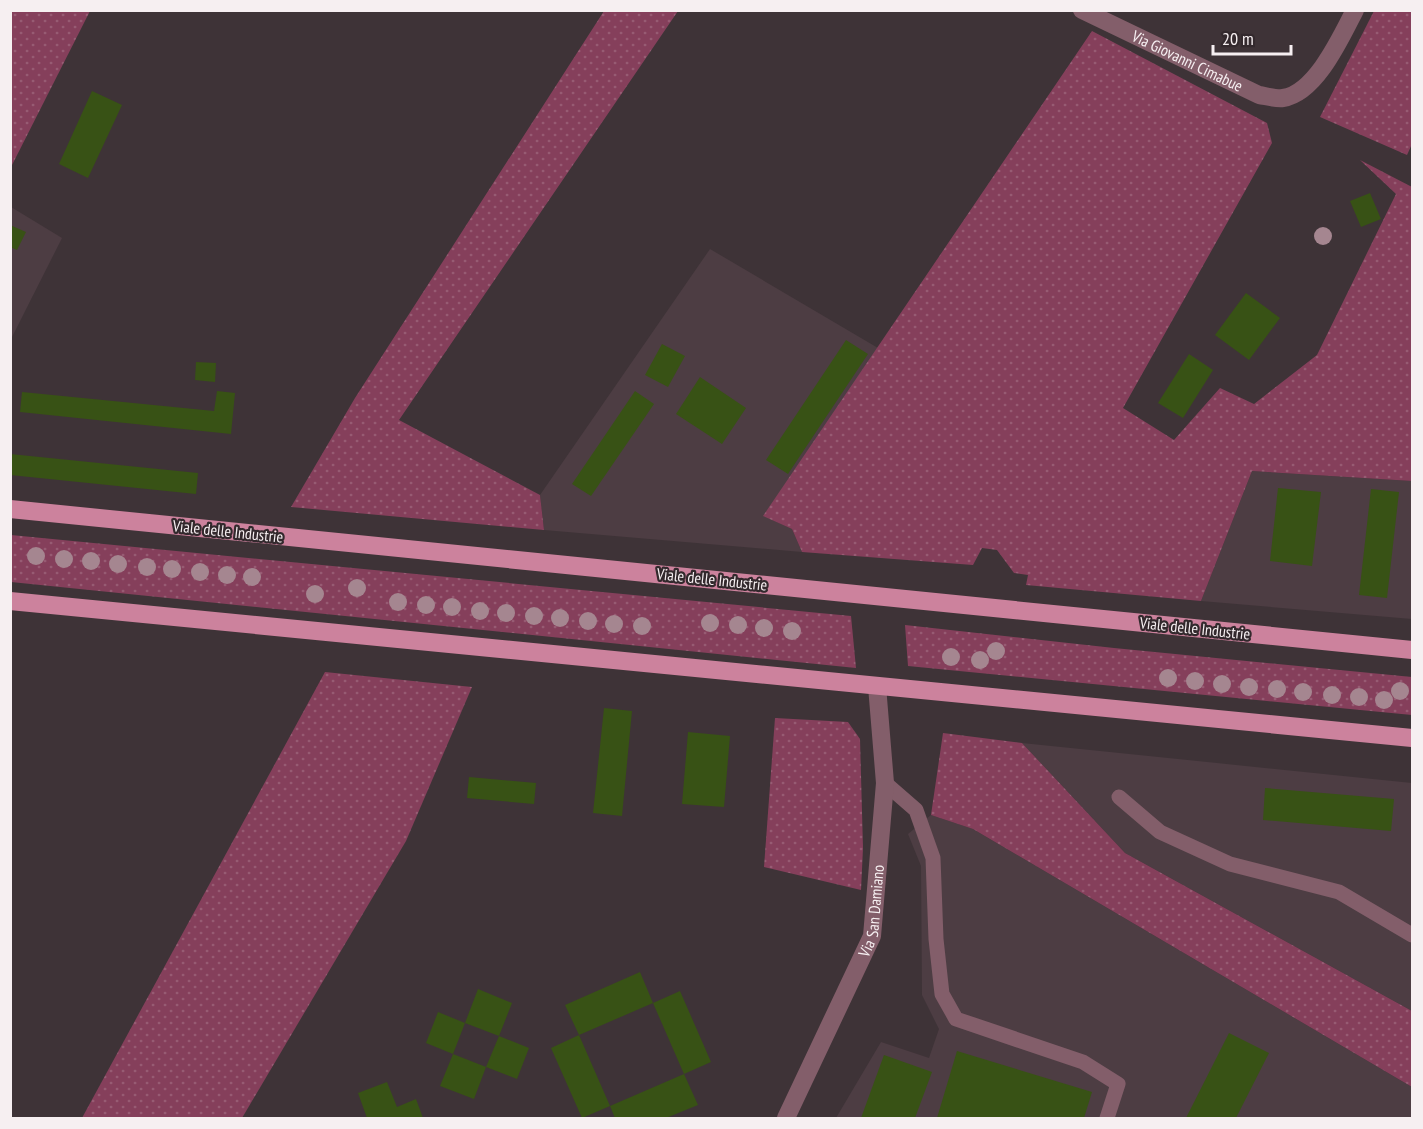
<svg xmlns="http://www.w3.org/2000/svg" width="1423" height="1129" viewBox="0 0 1423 1129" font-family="'PT Sans Narrow',sans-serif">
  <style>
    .built { fill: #4d3d43 }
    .grass { fill: url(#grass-dots) }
    .building { fill: #385215 }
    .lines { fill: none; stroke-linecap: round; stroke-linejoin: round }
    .lane { stroke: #835e6a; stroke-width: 15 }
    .street { stroke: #835e6a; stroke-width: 18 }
    .primary { stroke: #cc829d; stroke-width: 18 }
    .tree { fill: #a58690 }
    .labels { text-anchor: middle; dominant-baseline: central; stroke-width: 4.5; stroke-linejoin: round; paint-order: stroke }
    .street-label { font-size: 16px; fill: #f6eff1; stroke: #33292d }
  </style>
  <defs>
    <pattern id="grass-dots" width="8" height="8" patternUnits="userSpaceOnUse" patternTransform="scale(1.5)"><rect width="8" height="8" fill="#853f5b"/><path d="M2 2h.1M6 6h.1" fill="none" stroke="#975b73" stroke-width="1.8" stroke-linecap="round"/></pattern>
  </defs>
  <rect width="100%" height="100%" fill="#3e3337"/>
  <g class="built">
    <path d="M11,207l51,31 -51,101z"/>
    <path d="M710,249l168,99 -114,168 28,13 10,23 -258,-22 -4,-35z"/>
    <path d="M1252,471l160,10v138l-211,-18z"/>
    <path d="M1022,743l390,40v228l-287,-158z"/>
    <path d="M931,815l42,14 439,258v31h-576l45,-76 48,16 10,-29 -17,-34 -1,-129 -13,-32z"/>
  </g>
  <g class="grass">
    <path d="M11,10l79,1 -79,156 -1,-156z"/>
    <path d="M604,11h74l-279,409 141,75 4,35 -253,-23 64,-109z"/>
    <path d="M1374,11h38v133l-5,11 -87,-38z"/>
    <path d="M1092,31l175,92 5,20 -149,265 51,32 46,-52 34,16 63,-49 79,-161 -36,-34 52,27v294l-160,-10 -51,130 -175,-16 2,-10 -14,-2 -17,-23 -15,-2 -9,17 -171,-13 -10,-23 -29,-13z"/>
    <path d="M11,535l840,81 5,52 -845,-86z"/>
    <path d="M905,625l209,23 298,29v38l-504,-49z"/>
    <path d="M325,672l147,15 -66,154 -164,277h-160z"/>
    <path d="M775,718l73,4 12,17 3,109 -2,42 -97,-23z"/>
    <path d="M943,733l79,10 103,110 287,158v76l-439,-258 -42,-14z"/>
  </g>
  <g class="building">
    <path d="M92,91l30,14 -34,73 -29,-14z"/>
    <path d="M1370,193l11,26 -20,8 -11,-26z"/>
    <path d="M10,225l16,7 -9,18 -7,-3z"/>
    <path d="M1246,293l34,25 -31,42 -34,-25z"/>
    <path d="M846,340l22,14 -80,120 -22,-14z"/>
    <path d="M662,344l23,12 -17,31 -23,-12z"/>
    <path d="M1189,354l24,16 -30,48 -25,-15z"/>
    <path d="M196,362l20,1 -1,19 -20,-2z"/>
    <path d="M700,377l46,31 -24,36 -46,-30z"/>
    <path d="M217,391l18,2 -4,41 -211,-22 2,-20 192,19z"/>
    <path d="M635,391l19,13 -63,92 -19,-12z"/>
    <path d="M10,454l188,19 -2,21 -186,-19z"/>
    <path d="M1278,488l43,4 -9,74 -42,-5z"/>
    <path d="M1371,489l28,3 -12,106 -28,-3z"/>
    <path d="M604,708l28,3 -10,105 -29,-3z"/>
    <path d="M688,732l42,4 -6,71 -42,-3z"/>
    <path d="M469,777l67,6 -2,21 -67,-6z"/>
    <path d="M1265,788l129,11 -3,32 -128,-11z"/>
    <path d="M640,972l13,31 27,-12 31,71 -27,12 -31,-71 -74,32 31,71 -28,12 -31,-70 28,-13 -14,-30z"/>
    <path d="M478,989l34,14 -13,33 -34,-13z"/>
    <path d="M438,1012l27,11 -12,31 -27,-11z"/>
    <path d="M1229,1033l40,20 -33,65h-50z"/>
    <path d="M499,1036l30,12 -12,31 -31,-12z"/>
    <path d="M957,1051l135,41 -8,26h-147z"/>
    <path d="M453,1054l33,13 -12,32 -34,-13z"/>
    <path d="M884,1055l48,17 -17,46h-54z"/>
    <path d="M684,1074l14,31 -32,13h-51l-5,-12z"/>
    <path d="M387,1082l10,25 19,-8 7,19h-56l-9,-25z"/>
  </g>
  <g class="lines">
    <g class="lane">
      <path d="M885,783l31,27 17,48 3,81 6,55 14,25 127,43 35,22 -11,34"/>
      <path d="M1119,797l41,35 70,32 109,28 73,43"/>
    </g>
    <g class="street">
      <path id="s1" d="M1082,10l177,85c7,1 17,4 24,3 33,-5 58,-61 72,-88"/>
      <path id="s2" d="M786,1118l86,-182 13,-153 -8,-97"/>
    </g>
    <g class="primary">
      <path d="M10,509l1402,141"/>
      <path d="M10,601l1402,137"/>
    </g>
  </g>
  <g class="tree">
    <circle cx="1323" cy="236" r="9"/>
    <circle cx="36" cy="556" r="9"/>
    <circle cx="64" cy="559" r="9"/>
    <circle cx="91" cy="561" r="9"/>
    <circle cx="118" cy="564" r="9"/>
    <circle cx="147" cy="567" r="9"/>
    <circle cx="172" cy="569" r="9"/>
    <circle cx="200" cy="572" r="9"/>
    <circle cx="227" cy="575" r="9"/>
    <circle cx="252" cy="577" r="9"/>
    <circle cx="357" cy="588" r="9"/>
    <circle cx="315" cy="594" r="9"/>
    <circle cx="398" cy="602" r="9"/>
    <circle cx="426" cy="605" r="9"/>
    <circle cx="452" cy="607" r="9"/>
    <circle cx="480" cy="611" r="9"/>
    <circle cx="506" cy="613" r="9"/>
    <circle cx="534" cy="616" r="9"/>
    <circle cx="560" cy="618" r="9"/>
    <circle cx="588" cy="621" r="9"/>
    <circle cx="710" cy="623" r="9"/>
    <circle cx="614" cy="624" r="9"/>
    <circle cx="738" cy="625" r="9"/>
    <circle cx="642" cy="626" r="9"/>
    <circle cx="764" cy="628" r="9"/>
    <circle cx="792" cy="631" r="9"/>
    <circle cx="996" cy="651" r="9"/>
    <circle cx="951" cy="657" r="9"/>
    <circle cx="980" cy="660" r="9"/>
    <circle cx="1168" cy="678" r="9"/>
    <circle cx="1195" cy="681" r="9"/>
    <circle cx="1222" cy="684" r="9"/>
    <circle cx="1249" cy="687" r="9"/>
    <circle cx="1277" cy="689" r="9"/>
    <circle cx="1400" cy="691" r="9"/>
    <circle cx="1303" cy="692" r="9"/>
    <circle cx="1332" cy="695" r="9"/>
    <circle cx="1359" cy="697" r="9"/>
    <circle cx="1384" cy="700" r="9"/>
  </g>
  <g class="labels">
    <g class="street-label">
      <text stroke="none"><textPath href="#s1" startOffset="117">Via Giovanni Cimabue</textPath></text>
      <text transform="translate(228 531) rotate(6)">Viale delle Industrie</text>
      <text transform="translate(712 579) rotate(6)">Viale delle Industrie</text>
      <text transform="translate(1195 628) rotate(6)">Viale delle Industrie</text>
      <text stroke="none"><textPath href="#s2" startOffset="226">Via San Damiano</textPath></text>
    </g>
  </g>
  <rect width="1423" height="1129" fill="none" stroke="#f6eff1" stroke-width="24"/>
  <path d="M1213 45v9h78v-9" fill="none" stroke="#f6eff1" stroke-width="3"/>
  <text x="1222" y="45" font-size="18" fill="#f6eff1" stroke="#33292d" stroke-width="4.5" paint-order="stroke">20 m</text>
</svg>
